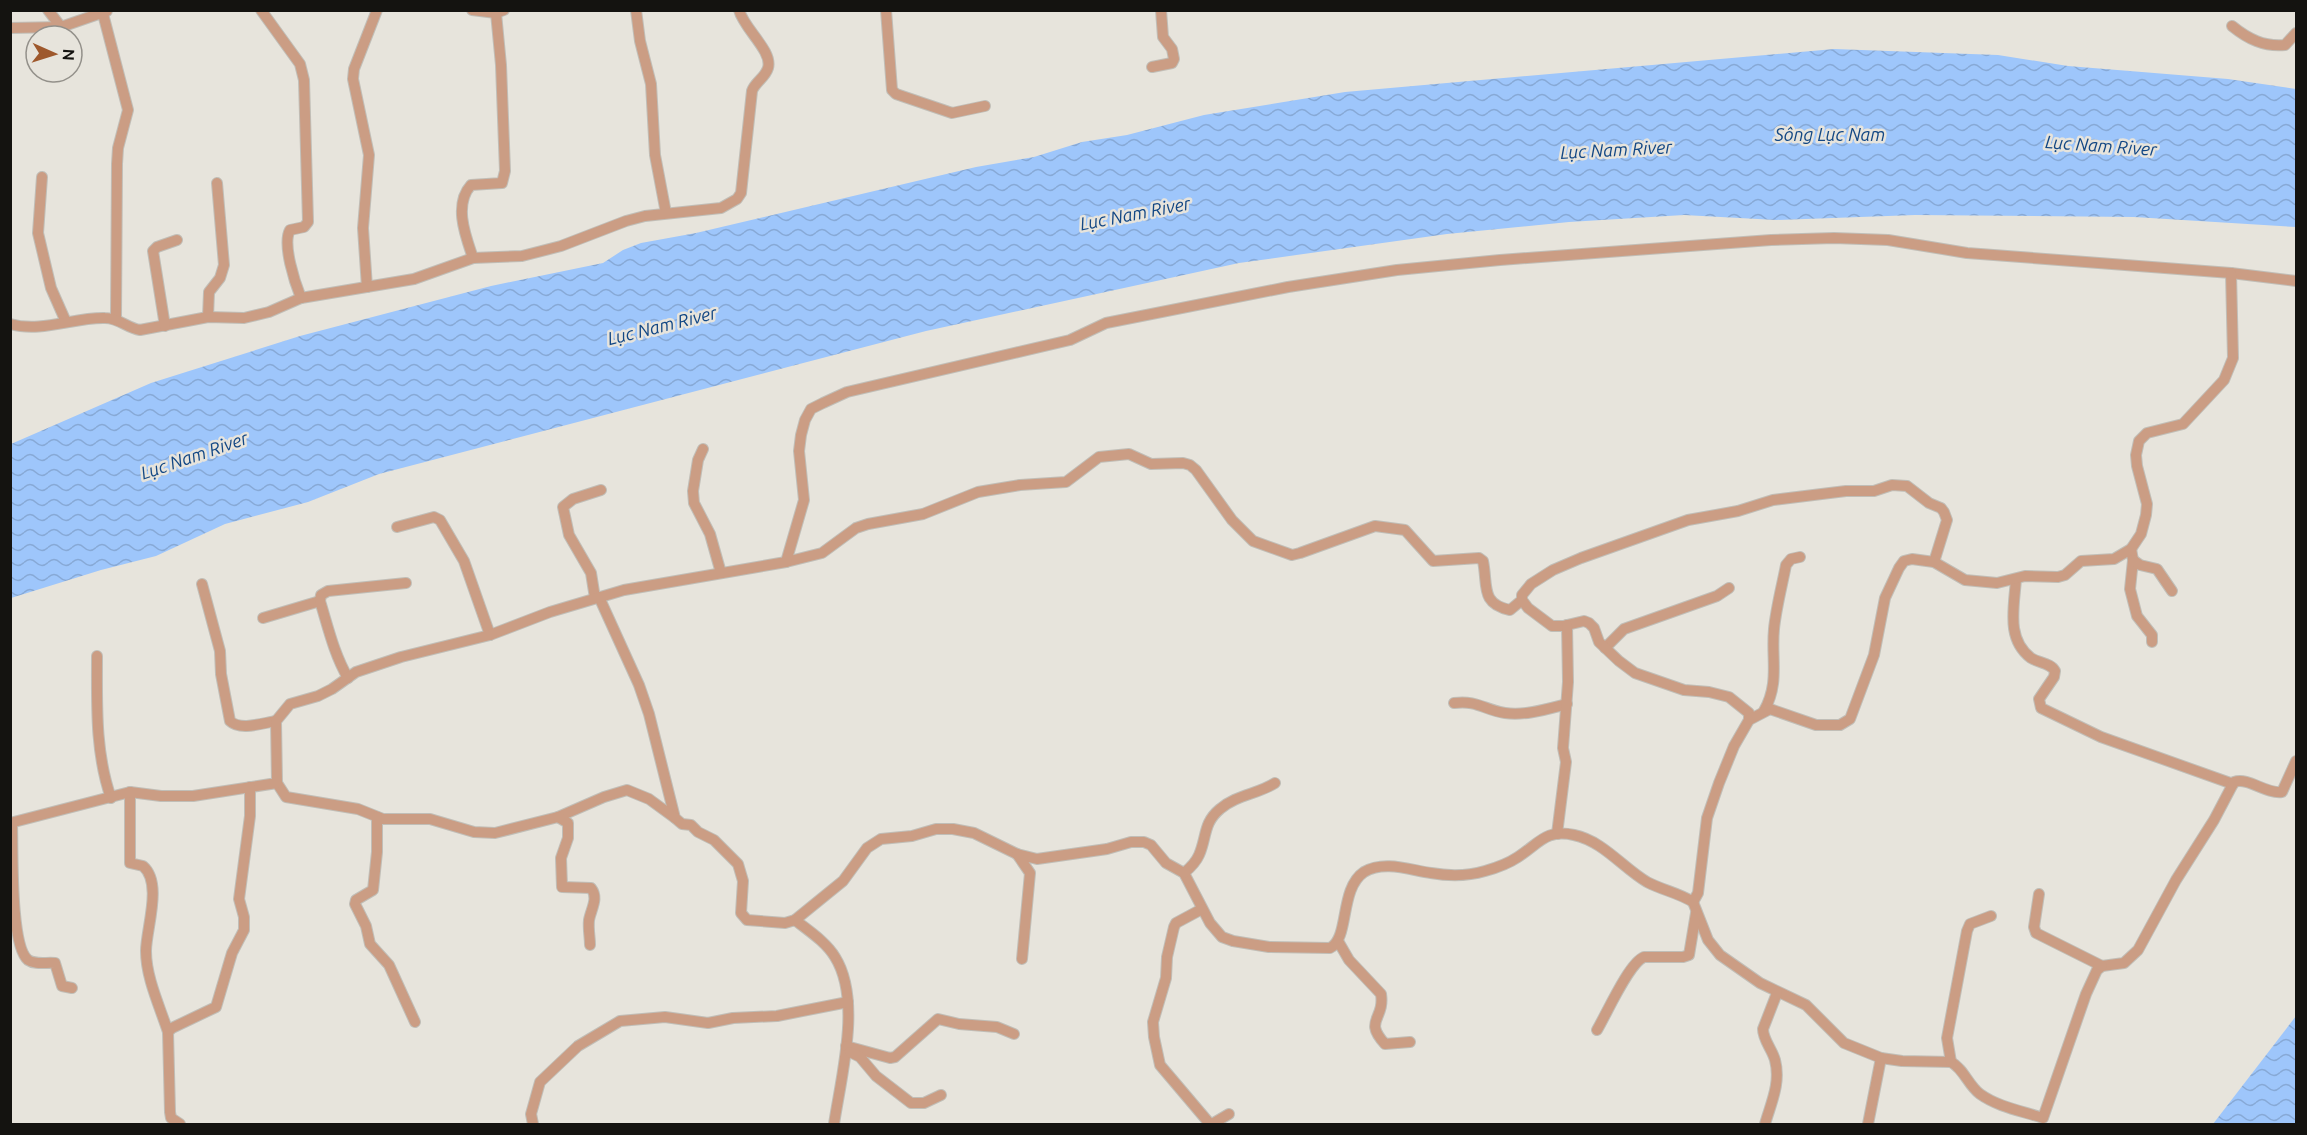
<svg xmlns="http://www.w3.org/2000/svg" width="2307" height="1135" viewBox="0 0 2307 1135" font-family="Ubuntu,sans-serif">
  <style>
    .water { fill: url(#water-waves) }
    .lines { fill: none; stroke-linecap: round; stroke-linejoin: round }
    .minor-casing { stroke: #c1beb7; stroke-width: 12 }
    .minor { stroke: #cb9d84; stroke-width: 10 }
    .labels { text-anchor: middle; dominant-baseline: central; stroke-width: 5; stroke-linejoin: round; paint-order: stroke }
    .water-label { font-size: 18px; font-style: italic; fill: #124784; stroke: #e7e4dc }
  </style>
  <defs>
    <pattern id="water-waves" width="16" height="10" patternUnits="userSpaceOnUse" patternTransform="scale(1.5)"><rect width="16" height="10" fill="#9ec6fb"/><path d="M0 5q4-4 8 0t8 0" fill="none" stroke="#87a9d6"/></pattern>
  </defs>
  <rect width="100%" height="100%" fill="#e7e4dc"/>
  <g class="water">
    <path d="M1834,49l164,6 70,11 160,13 68,10v138l-162,-10 -219,-2 -139,5 -92,-5 -115,7 -122,12 -208,29 -313,68 -547,143 -71,28 -83,22 -69,32 -55,14 -90,28v-154l140,-61 149,-47 191,-50 112,-23 20,-13 18,-7 55,-10 280,-66 58,-10 48,-15 45,-7 77,-20 141,-23z"/>
    <path d="M2296,1016v108h-83z"/>
  </g>
  <g class="lines">
    <defs>
      <g id="minor">
        <path d="M48,10l13,17"/>
        <path d="M102,10l26,100 -10,38 -1,16 -1,154"/>
        <path d="M261,10l39,54 4,16 4,142 -4,5 -14,3c-8,14 5,53 11,68"/>
        <path d="M472,10l24,3 8,-3"/>
        <path d="M636,10l4,31 11,43 4,71 11,58"/>
        <path d="M886,10l6,80 4,4 56,19 33,-7"/>
        <path d="M2232,26c16,13 32,21 53,19l11,-12"/>
        <path d="M10,28l51,-1 46,-16"/>
        <path d="M1152,67l20,-4 2,-4 -2,-10 -9,-12 -2,-27"/>
        <path d="M42,177l-4,56 13,55 15,34"/>
        <path d="M473,258c-7,-21 -20,-53 -2,-73l31,-2 3,-12 -4,-106 -5,-52"/>
        <path d="M367,287l-4,-59 6,-73 -16,-76 1,-10 23,-59"/>
        <path d="M208,317l1,-25 11,-14 4,-13 -7,-82"/>
        <path d="M10,324c32,9 64,-7 95,-6 14,0 22,10 35,12l68,-13 36,1 25,-6 32,-14 113,-19 59,-21 49,-2 39,-10 65,-25 19,-5 76,-8 16,-9 4,-6 11,-102c3,-9 13,-13 16,-23 5,-17 -24,-39 -29,-58"/>
        <path d="M165,326l-12,-75 4,-4 20,-7"/>
        <path d="M703,449l-5,11 -5,31 1,12 16,31 11,39"/>
        <path d="M397,527l37,-10 6,3 24,41 26,74"/>
        <path d="M2131,549l2,11 -3,29 7,27 15,19v7"/>
        <path d="M2133,560l7,5 17,4 15,22"/>
        <path d="M786,562l36,-9 34,-25 12,-4 55,-10 55,-22 42,-7 46,-3 33,-25 30,-3 22,10 32,-1 7,2 6,5 36,50 21,21 39,14 8,-2 75,-27 30,4 28,31 46,-3 4,3c5,24 -3,43 27,49l12,-10"/>
        <path d="M2016,579c-2,29 -10,60 15,79 8,5 20,5 24,13l-1,6 -15,22 2,9 60,29 132,47"/>
        <path d="M202,584l18,67 1,23 9,47c10,10 33,2 46,0"/>
        <path d="M599,597l40,88 10,29 26,104 7,6 9,1 7,7 16,8 24,24 5,17 -2,32 6,7 38,3 10,-3 48,-39 24,-33 14,-9 31,-3 24,-7h17l21,4 43,21 20,5 70,-10 24,-7h13l7,3 15,18 18,10 26,50 12,14 11,4 36,6 61,1c20,-10 9,-59 34,-76 20,-12 46,-2 67,1 17,3 37,3 54,-2 11,-3 24,-8 33,-14 22,-14 27,-28 56,-22 29,6 49,33 73,47 15,8 32,11 46,20l15,38 12,15 40,28 46,22 38,38 37,15 21,3 49,1c13,7 17,23 29,32 18,13 42,17 63,24l43,-124 11,-24 5,-4 22,-3 14,-13 38,-70 38,-60 20,-38c15,-5 31,12 48,10l14,-31"/>
        <path d="M595,598l-4,-25 -22,-38 -6,-28 10,-8 28,-9"/>
        <path d="M263,618l57,-17"/>
        <path d="M1605,648l19,-19 93,-33 12,-8"/>
        <path d="M97,656c0,48 -2,96 14,142"/>
        <path d="M348,678c-14,-24 -20,-51 -28,-77l1,-6 7,-4 78,-8"/>
        <path d="M1454,703c24,-3 30,7 51,10 20,3 42,-4 62,-9"/>
        <path d="M1764,711c16,-29 7,-52 10,-82 2,-21 8,-43 12,-64l5,-6 9,-2"/>
        <path d="M1749,720v-7l-20,-16 -20,-5 -25,-2 -49,-17 -16,-12 -20,-19 -5,-14 -5,-5 -5,-2 -21,5h-11l-24,-18 -6,-8v-5l9,-11 22,-14 28,-12 107,-38 50,-9 35,-11 73,-9h28l18,-6 15,1 22,17 12,5 3,4 3,8 -13,42"/>
        <path d="M277,783l9,14 72,12 25,10h47l44,13 21,1 63,-16 46,-20 23,-7 22,9 26,19"/>
        <path d="M130,792v71l13,3c20,17 3,63 3,85 0,27 14,56 22,81"/>
        <path d="M377,817v35l-4,38 -17,10 -1,4 11,22 4,18 19,21 26,57"/>
        <path d="M558,817l10,6v15l-7,20 1,29 29,1c8,10 0,21 -2,32 -1,9 1,17 1,25"/>
        <path d="M10,823l120,-31 31,4h32l84,-13 -1,-62 14,-17 28,-8 14,-7 24,-17 45,-15 89,-22 60,-23 74,-22 162,-28 18,-62 -5,-49 2,-16 4,-15 6,-11 12,-6 24,-11 223,-52 36,-17 182,-36 109,-17 103,-10 271,-20 63,-2 54,2 79,13 264,20 65,8"/>
        <path d="M12,823c1,25 -2,123 16,137 7,5 19,2 27,3l7,23 10,2"/>
        <path d="M1557,834l9,-72 -3,-14 5,-66 -1,-57"/>
        <path d="M1017,854l13,19 -8,86"/>
        <path d="M1184,873c6,-5 12,-11 15,-18 8,-18 4,-32 21,-46 16,-14 38,-15 55,-26"/>
        <path d="M2039,894l-5,33 2,6 66,33"/>
        <path d="M1693,902l5,-9 9,-75 12,-35 15,-37 15,-26 21,-11 46,16h24l10,-6 24,-64 11,-57 14,-30 5,-7 8,-2 22,3 31,18 32,3 28,-7 33,1 7,-2 16,-14 33,-2 17,-10 10,-15 5,-19 1,-11 -10,-38 -1,-11 3,-14 8,-8 36,-9 41,-44 9,-22 -2,-85"/>
        <path d="M1202,909l-26,14 -2,4 -7,30 -1,21 -13,44 1,15 6,28 50,59"/>
        <path d="M795,920c14,11 31,22 40,37 27,43 6,120 -1,167"/>
        <path d="M1338,941l11,19 32,34c4,26 -18,26 4,50l25,-2"/>
        <path d="M1597,1030c10,-17 32,-67 47,-73h39l6,-2 7,-42"/>
        <path d="M846,1046l44,12 5,-1 43,-38 21,5 38,3 17,7"/>
        <path d="M850,1052l10,5 16,19 35,27h13l17,-8"/>
        <path d="M1951,1062l-4,-24 20,-107 3,-7 21,-8"/>
        <path d="M180,1124l-9,-6 -1,-6 -2,-80 4,-4 44,-21 16,-54 12,-23v-13l-5,-18 11,-83v-29"/>
        <path d="M533,1124l-2,-10 9,-32 38,-36 42,-25 45,-4 43,6 25,-5 44,-2 71,-14"/>
        <path d="M1212,1124l17,-10"/>
        <path d="M1765,1124c6,-21 16,-41 10,-64 -3,-11 -12,-20 -12,-31l14,-36"/>
        <path d="M1868,1124l13,-66"/>
      </g>
    </defs>
    <use href="#minor" class="minor-casing"/>
    <use href="#minor" class="minor"/>
  </g>
  <g class="labels">
    <g class="water-label">
      <text x="1830" y="134">Sông Lục Nam</text>
      <text transform="translate(2101 145) rotate(4)">Lục Nam River</text>
      <text transform="translate(1616 149) rotate(-3)">Lục Nam River</text>
      <text transform="translate(1135 213) rotate(-11)">Lục Nam River</text>
      <text transform="translate(662 325) rotate(-14)">Lục Nam River</text>
      <text transform="translate(194 455) rotate(-19)">Lục Nam River</text>
    </g>
  </g>
  <rect width="2307" height="1135" fill="none" stroke="#141310" stroke-width="24"/>
  <g transform="translate(54 54) rotate(93)"><circle r="28" fill="#e7e4dc" stroke="#93908a" stroke-width="1.5"/>
  <path d="M0-4.5L10 22L0 15L-10 22Z" fill="#9e582c"/>
  <text y="-9" font-size="16" font-weight="bold" text-anchor="middle" fill="#141310">N</text>
  </g>
</svg>
